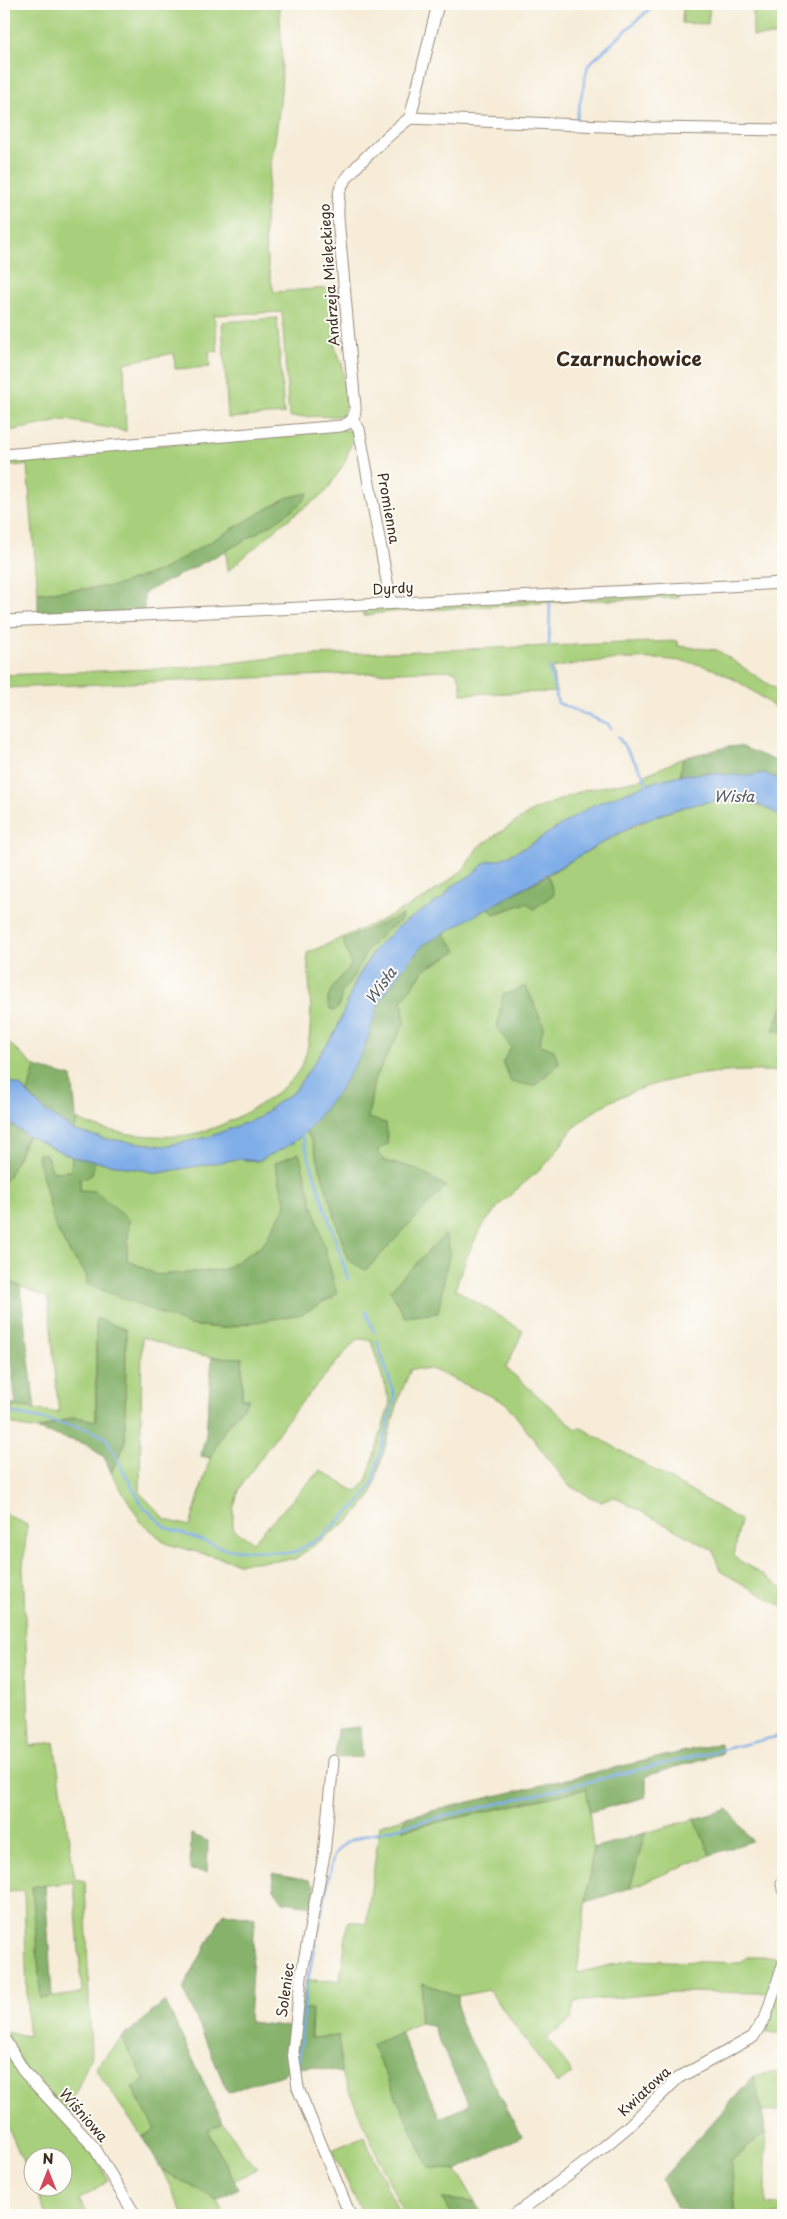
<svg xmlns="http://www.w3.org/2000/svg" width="787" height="2219" viewBox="0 0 787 2219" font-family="'Playpen Sans',sans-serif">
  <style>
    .green { fill: #a8d07c; stroke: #727d4d; fill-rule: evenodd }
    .forest { fill: #86b26c; stroke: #606e45 }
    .water { fill: #7fade8; stroke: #5d6c83 }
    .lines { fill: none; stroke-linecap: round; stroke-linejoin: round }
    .stream { stroke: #7fade8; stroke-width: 2.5 }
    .minor-casing { stroke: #988b7b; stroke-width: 13 }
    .minor { stroke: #fff; stroke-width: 11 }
    .labels { text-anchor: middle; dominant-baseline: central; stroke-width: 4; stroke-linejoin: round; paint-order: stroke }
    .street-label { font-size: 14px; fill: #3b2a1e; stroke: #fdfcf7 }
    .water-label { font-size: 15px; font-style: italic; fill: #535865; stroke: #fdfcf7 }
    .district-label { font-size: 19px; font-weight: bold; fill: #3b2a1e; stroke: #fdfcf7 }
  </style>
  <rect width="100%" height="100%" fill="#fdfcf7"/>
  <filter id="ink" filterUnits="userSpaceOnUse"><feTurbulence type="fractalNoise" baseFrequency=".02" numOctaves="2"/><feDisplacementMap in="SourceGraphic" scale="10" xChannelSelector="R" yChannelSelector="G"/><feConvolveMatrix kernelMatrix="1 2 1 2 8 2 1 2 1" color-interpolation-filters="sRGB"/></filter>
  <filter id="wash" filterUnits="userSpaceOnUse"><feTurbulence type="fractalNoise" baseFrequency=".0096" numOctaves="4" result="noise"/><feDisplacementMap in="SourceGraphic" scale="20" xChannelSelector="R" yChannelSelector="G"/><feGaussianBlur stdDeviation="1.12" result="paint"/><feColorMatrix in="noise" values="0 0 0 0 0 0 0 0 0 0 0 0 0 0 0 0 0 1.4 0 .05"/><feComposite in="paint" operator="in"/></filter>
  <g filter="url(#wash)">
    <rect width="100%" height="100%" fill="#f6ecd8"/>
    <g class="green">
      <path d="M4,4h275c2,28 4,59 2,88 -6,72 -28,127 -7,200l65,-5 -6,34 2,26 7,16 4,43 -4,10 -53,1 -7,-105 -68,3 4,37 -9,-1 1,16 -35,2 -1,-16 -50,10 2,68 -60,-11 -62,12z"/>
      <path d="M683,4l100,1v31h-30v-30l-43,-1 -2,19 -26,-1z"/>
      <path d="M277,318l7,96 -56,4 -6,-96z"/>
      <path d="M342,429l13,3 -10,30 -19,30 -43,31 -55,48 -2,-20 30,-18 52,-40 -22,5 -124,72 -47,16 -77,7 -11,-128 -23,1v-7z"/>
      <path d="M678,593v5l-103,3 -197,12 -15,3v-9z"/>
      <path d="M678,641v5l39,4 66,44v20c-25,-20 -54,-42 -86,-50 -43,-10 -102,-4 -145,4l4,24 -94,2 -2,-15 -4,-7 -7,-2 -445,18v-13l193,-8 92,-11z"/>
      <path d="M683,758l-3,17 -24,6 -63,24 -65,41 -27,13 -15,3 -16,14 -19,11 -7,10 -47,30 -22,22 -19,31 -20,51 -42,61 -21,14 -12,11 -52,20 -44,9 -59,-7 -31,-8 2,-12c26,15 87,21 116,15 29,-5 87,-37 104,-61 21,-30 12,-85 10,-120l71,-31 47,-24 38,-28 15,-23 54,-36 52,-21 59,-11 4,-5z"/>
      <path d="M740,801c17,3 30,7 43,18v188l-10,23 10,2v40c-66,-5 -149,6 -202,49 -14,12 -23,31 -36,44 -17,16 -39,31 -53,49 -18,21 -28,49 -37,75l68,42 -17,37 70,61 4,-2 160,93 -6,37 49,31v19l-63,-36 -7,-21 -99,-53 -13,5 -32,-16 -63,-83 -75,-34h-20l-11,26 -29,101 -19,22 -57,41 -56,4 -72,-19 -26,-22 -30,-49 14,-29 1,-114 -30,-12v104c-7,-2 -17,-6 -24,-4 -33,7 -33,20 -68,1v-5l12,-8 43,7 -11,-115 -44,-19v-98l5,-5 19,-40 44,21v14l-20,1 -6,-18h-8l17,72 15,27 16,21 103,51 33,3 26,-4 85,-26 -58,-134 11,41 -23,40 -40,25 -66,5 -30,-15 2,-40 -49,-30v-11l12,-4 3,-14 63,12 79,-14 21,2 32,-16 16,-13 6,9 36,119 66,-92 -30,-7 -7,-12 -9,-30 6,-39 31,-58 -3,-21 22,-31 33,-19 -13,-18 45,-26 5,7 59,-20 -5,-19c50,-30 99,-62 158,-73 11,-2 23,-1 34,-1zM511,1047v35l-8,-20zM142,1337l49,16 32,6 19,-1v41h8l-25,30 -15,29 -20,68 -24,-6 -26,-27zM357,1339l14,1 19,63 -24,79 -10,10 -36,-22 -67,72 -20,-13v-20l7,-21 49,-71z"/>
      <path d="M7,1041l28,26 -7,26 -9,-8 -8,-2 -7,-11v-29z"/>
      <path d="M4,1513l23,12 -4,42 7,179 24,-4 21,137 10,2 6,175 -24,58 -39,-40 -23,-42 23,4 -4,-145 -20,1zM74,1882l8,111 -41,6 -9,-112z"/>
      <path d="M587,1789l6,59 -16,125 54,-13 109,3 7,-6h36l-10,19 -3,17 -96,-1 -100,10 -3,18 -24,18 26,36 -16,9 -68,-93 -31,6 -35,-13 -4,40 -47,22 57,122 28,3 18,32 -33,-3 10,16h-48l-63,-142 -2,-37 -28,2 -10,-29 5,-29 34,1 8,-60 18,3 14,-99 26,-8 -3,13z"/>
      <path d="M695,1819l15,36 -80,33 15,-55z"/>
      <path d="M783,1986v47h-16c-1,-14 6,-38 16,-47z"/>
      <path d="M122,2038l23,42 -13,8 24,42 -14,7 -47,-69z"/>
      <path d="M4,2043l86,105 19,33 -30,18 9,16h-41l-13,-28 28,-1v-30h-30v27l-28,-66z"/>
      <path d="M783,2072v39l-21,1 -8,-36 14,-3z"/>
      <path d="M223,2123l20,30 15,15 -24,13 -27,-51z"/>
      <path d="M766,2132v72l17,2v9h-47l-5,-54z"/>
      <path d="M364,2136l36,79h-37l-31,-65z"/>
      <path d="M162,2170l55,30 8,15h-41z"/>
    </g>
    <g class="forest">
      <path d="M308,493c-6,23 -138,86 -164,100v18l-106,5v-23l77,-7 47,-16 124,-72z"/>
      <path d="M740,746l43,18v17l-19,-8 -15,3 -43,-3 -26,2 3,-17 44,-11z"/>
      <path d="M548,875l6,19 -20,15 -8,-6 -32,11 -5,-7z"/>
      <path d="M402,915l-1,5 -15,11 -18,18 -20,36 -6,6 -3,16 -5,4 -4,-2c-9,-16 12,-31 21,-44 -1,-9 -7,-15 -7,-25z"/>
      <path d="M444,933l13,18 -33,19 -22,31 3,21 -31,58 -6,38 18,5 2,21 -11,6 7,11 30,7 32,18 -80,84 -18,-10 -36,-119 -6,-9 33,-41 24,-40 17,-50 21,-30 22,-26z"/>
      <path d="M526,986l18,40 -5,18 15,6 5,14 -25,22 -23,-4 -8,-20 8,-15 -14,-19 6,-33z"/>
      <path d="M783,1007v25l-10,-2z"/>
      <path d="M35,1067l37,10c1,16 6,40 3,54l-31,-21 -16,-17z"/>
      <path d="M4,1119l24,17 -19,40 -5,5z"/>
      <path d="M299,1153l38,141 -35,20 -80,14 -33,-3 -102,-41 -1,-10 -16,-21 -15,-27 -18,-72h9l7,18 18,-1 1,-14 23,4 -3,14 -12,4v11l16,1 33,29 -2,40 30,15 66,-5 40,-25 23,-40 -11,-42z"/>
      <path d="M445,1234l5,16 -12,63 -33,4 -15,-27z"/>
      <path d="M4,1279l16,7 15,123 -19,-3 -12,8v-14l12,6 -12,-105z"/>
      <path d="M96,1318l30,12 -1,114 -14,28 -7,-15 -19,-13 -47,-14 36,-13 22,4z"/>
      <path d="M212,1357l30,1v41h8l-25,30 -15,29 -9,-2 5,-22z"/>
      <path d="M360,1727l2,30 -27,1 2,-29z"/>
      <path d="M720,1743l3,10 -77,23v21l-56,15 -4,-23 -184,41 4,-13z"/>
      <path d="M728,1809l24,32 -42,14 -15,-36z"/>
      <path d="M645,1833l-15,55 -44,14 7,-54z"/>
      <path d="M191,1834l17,7 -1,31 -17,-2z"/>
      <path d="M272,1873l37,7 6,6 -3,20 -29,-4 -9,-13z"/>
      <path d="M45,1884l7,113 -11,2 -9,-112z"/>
      <path d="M224,1913l31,5 -6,104 44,5 2,-18h17l-1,29 28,-2 2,37 -29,-7 -22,4 -7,5 -33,9 -22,9 -45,-105z"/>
      <path d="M423,1983l35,13 1,24 63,116 -65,34 -28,-3 -57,-122 28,-13 40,86 29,-13 -37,-80 -13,-2z"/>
      <path d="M165,2001l58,122 -16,7 31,58 -21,12 -55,-30 -20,-33 13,-7 -23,-43 13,-7 -23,-42z"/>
      <path d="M754,2076l12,56 -35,29 5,54h-27l-32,-7 -15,-29z"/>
      <path d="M442,2199l33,3 7,13h-30z"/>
    </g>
    <path class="water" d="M706,773l43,3 15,-3 19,8v38c-41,-35 -101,-13 -146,4l-214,122 -22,26 -21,30 -17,50 -24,40 -33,41 -16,13 -32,16 -21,-2 -79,14 -86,-16 -44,-21 -24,-17v-47l7,11 8,2 25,25 31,21 31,8 59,7 44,-9 51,-20 13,-11 21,-14 42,-61 20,-51 19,-31 22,-22 47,-30 7,-10 19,-11 16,-14 15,-3 27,-13 65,-41 63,-24 24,-6z"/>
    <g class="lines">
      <g class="stream">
        <path d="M576,121l12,-56 67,-61"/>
        <path d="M549,646l1,-46"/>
        <path d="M549,667l9,36 50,21 3,4"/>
        <path d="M618,737l26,38 3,12"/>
        <path d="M301,1133l47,146"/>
        <path d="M366,1312l8,20"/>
        <path d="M4,1409l12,5 72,15 18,9 36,67 23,22 60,22 69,4 28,-17 39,-35 11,-17 23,-87 -18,-56"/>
        <path d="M299,2061l7,-72 27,-131 6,-10 10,-7 14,-5 420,-101"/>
      </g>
    </g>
  </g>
  <g filter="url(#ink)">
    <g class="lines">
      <defs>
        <g id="minor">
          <path d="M410,118l28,-114"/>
          <path d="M352,420l7,9 32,174"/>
          <path d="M4,455l337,-29c11,-3 15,-9 14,-20l-17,-188c0,-10 -1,-21 3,-31 8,-17 53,-57 69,-69l241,10 132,2"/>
          <path d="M4,621l319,-14 460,-24"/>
          <path d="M333,1761l-9,94 -23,122 -8,75 5,36 52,127"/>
          <path d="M782,1883l1,6"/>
          <path d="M4,2039l21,34 69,74 41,68"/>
          <path d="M514,2215l67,-49 48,-40 49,-48 75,-41 13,-21 17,-51"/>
        </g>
      </defs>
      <use href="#minor" class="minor-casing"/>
      <use href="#minor" class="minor"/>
    </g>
  </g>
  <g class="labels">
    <g class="street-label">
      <text transform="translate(329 275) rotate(-94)">Andrzeja Mielęckiego</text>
      <text transform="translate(389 508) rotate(80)">Promienna</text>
      <text transform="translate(393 588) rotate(-3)">Dyrdy</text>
      <text transform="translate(285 1990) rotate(-82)">Soleniec</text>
      <text transform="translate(644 2091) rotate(-43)">Kwiatowa</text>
      <text transform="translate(84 2115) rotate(49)">Wiśniowa</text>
    </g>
    <g class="water-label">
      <text x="734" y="795">Wisła</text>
      <text transform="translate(380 985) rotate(-54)">Wisła</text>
    </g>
    <g class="district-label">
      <text x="629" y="358">Czarnuchowice</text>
    </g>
  </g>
  <rect width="787" height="2219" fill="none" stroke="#fdfcf7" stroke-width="20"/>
  <g transform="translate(48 2172)"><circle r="24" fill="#fdfcf7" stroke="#afa8a0"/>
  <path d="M0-4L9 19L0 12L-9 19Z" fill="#d1495b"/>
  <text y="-8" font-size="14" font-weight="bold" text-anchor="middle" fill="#3b2a1e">N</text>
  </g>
</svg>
